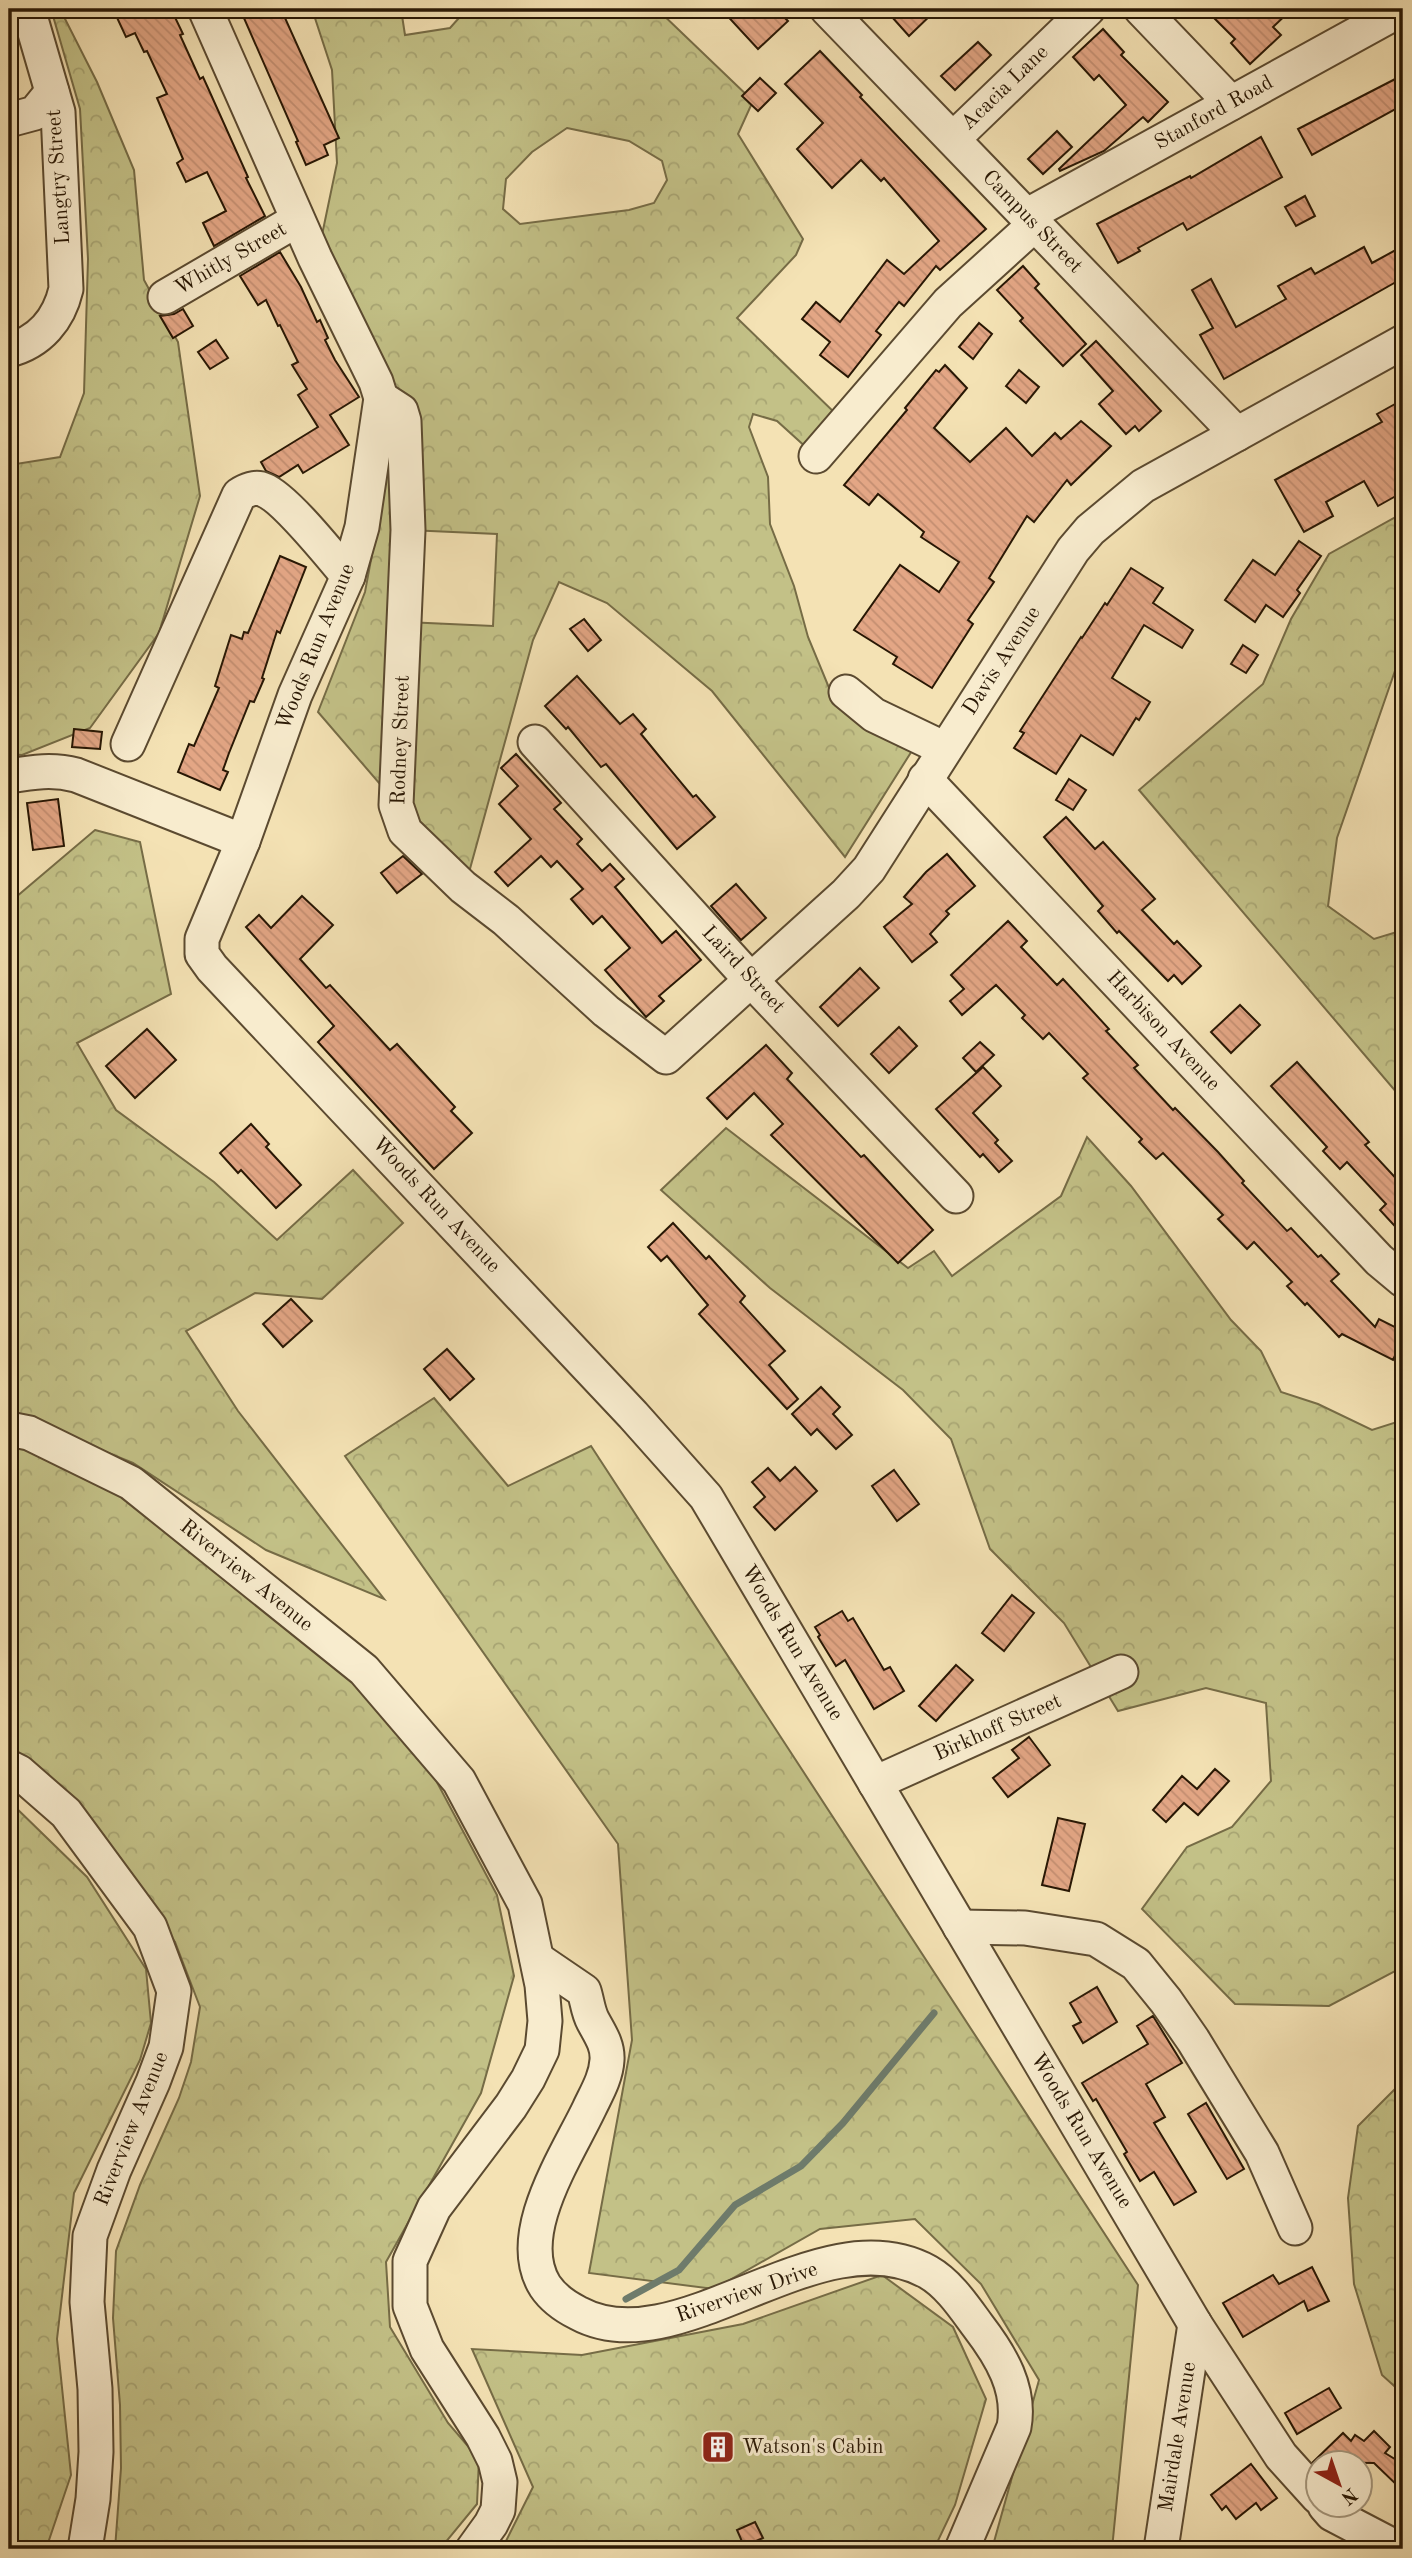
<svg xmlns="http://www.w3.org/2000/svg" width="1412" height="2558" viewBox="0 0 1412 2558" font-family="'Old Standard TT',serif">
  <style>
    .forest { fill: url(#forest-crowns); stroke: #766c46; stroke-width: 2; fill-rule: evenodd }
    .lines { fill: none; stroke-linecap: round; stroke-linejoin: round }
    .stream { stroke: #6e7b6b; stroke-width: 7 }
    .building { fill: url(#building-back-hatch); stroke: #281704; stroke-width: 2 }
    .minor-casing { stroke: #5b4a30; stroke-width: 37 }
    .minor { stroke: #f8ecce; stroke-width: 33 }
    .labels { text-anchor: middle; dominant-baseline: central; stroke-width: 6; stroke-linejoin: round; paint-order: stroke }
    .street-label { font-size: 21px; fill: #281704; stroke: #f8ecce }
    .poi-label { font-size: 21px; fill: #281704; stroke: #f8ecce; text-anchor: start }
  </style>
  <defs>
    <pattern id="forest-crowns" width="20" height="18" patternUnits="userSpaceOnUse" patternTransform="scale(1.75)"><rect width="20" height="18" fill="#c3c187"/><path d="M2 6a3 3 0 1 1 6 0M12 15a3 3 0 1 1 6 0" fill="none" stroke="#a8a573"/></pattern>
    <pattern id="building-back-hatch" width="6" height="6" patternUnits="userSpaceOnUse" patternTransform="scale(1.75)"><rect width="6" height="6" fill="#e3a685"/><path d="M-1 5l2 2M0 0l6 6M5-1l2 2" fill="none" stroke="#c38e71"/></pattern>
  </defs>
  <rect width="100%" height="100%" fill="#f4e2b4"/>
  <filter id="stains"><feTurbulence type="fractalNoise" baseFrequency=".00286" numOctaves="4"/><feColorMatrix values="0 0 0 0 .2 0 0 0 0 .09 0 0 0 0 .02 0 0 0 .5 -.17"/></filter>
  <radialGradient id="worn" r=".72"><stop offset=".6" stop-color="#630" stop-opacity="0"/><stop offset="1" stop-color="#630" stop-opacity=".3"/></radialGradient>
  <g class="forest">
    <path d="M51,9h9l37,73 37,88 10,110 34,62 22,154 -41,137 -69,95 -68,27 -13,-1v-289l51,-8 24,-64 4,-134 -8,-150z"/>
    <path d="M312,9h89l4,26 45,-7 17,-19h190l96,92 -15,33 65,105 -7,16 -59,63 100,97 -29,34 -31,-28 -24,-7 -4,13 19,50 2,47 24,62 14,51 24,58 83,51 -70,111 -133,-166 -105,-88 -48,-21 -26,58 -65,236 -76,-78 -74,-86 47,-120 27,-145 -70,-212 15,-72 -5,-93zM567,128l62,13 33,20 5,19 -13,23 -25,7 -109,14 -17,-15 3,-30 26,-27zM408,530l89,4 -4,92 -87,-4z"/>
    <path d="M1403,513v147l-6,5 -60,173 -9,68 46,33 29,-9v170l-264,-310 124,-106 28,-65 38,-65z"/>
    <path d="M95,830l45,12 31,152 -94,49 39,67 98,72 63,58 76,-70 50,53 -81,76 -67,-6 -69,38 52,80 146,188 -118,-49 -133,-87 -124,-50v-510z"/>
    <path d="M726,1128l182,140 26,-17 18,25 109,-80 26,-59 44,49 100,134 30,31 20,41 37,12 54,26 31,-10v547l-74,39 -94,-2 -93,-95 45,-62 45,-20 39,-46 -5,-78 -60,-15 -88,23 -54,-88 -74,-74 -39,-110 -48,-49 -133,-102 -109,-98z"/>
    <path d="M434,1398l74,88 83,-40 547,839 -26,264h-120l47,-169 -58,-96 -66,-65 -95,10 -106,60 -125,-16 43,-233 -14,-196 -273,-388z"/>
    <path d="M9,1428l93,46 233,187 96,110 66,124 17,81 -33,117 -95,169 4,65 58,96 31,36 -2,45 -37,45h-325l6,-81 -1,-63 -7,-87 3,-67 24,-66 39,-87 12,-36 9,-55 -25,-65 -84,-113 -82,-58z"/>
    <path d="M9,1801l78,76 59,92 5,54 -11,37 -66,133 -17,146 14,136 -25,74h-37z"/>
    <path d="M1403,2081v313l-21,-19 -28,-91 -6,-86 10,-72z"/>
    <path d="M882,2275l71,52 33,72 -31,106 -21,44h-432l31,-62 -61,-138 110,6 161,-31z"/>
  </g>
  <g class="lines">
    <path class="stream" d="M626,2299l53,-29 56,-65 66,-39 42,-43 91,-110"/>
  </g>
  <g class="building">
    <path d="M113,9h58l12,25 -3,1 20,44 3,-2 5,11 40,89 -2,1 19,38 -51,30 -11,-23 23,-12 -19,-39 -21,10 -9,-19 6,-4 -26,-61 10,-4 -20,-43 -3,1 -9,-19 -9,4z"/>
    <path d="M240,9h41l58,129 -15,7 4,10 -22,10 -10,-23 2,-1z"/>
    <path d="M721,9h55l12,12 -30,28z"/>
    <path d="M901,9h36l-28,27 -17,-19z"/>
    <path d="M1205,9h87l-19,18 8,8 -31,29 -19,-21 4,-4z"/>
    <path d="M1103,29l21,23 -3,3 47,47 -20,20 -5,-5 -39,34 -44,20 -1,-2 67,-64 -27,-30 -5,5 -21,-23z"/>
    <path d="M978,42l13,13 -36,35 -14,-14z"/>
    <path d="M820,51l42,44 -2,2 126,132 -46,41 -4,-4 -32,40 -5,-4 -23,29 5,4 -33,42 -28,-22 10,-13 -28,-23 14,-17 24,20 47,-62 17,14 35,-33 -55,-63 -3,3 -20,-21 -29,28 -35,-39 26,-26 -38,-39z"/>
    <path d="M1403,75v30l-91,50 -14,-26z"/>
    <path d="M760,78l16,15 -18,18 -16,-15z"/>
    <path d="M1057,131l15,16 -29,27 -15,-15z"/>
    <path d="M1261,137l21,40 -95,53 -4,-7 -45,25 2,3 -22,12 -21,-39 93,-48 1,2z"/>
    <path d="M1305,196l10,20 -19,10 -11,-19z"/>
    <path d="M1403,246v32l-179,101 -24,-44 13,-7 -21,-38 19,-11 25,48 50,-28 -8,-13 33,-18 4,6 49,-27 8,16z"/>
    <path d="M280,252l21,35 16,35 3,-2 8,18 -3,2 10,20 24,37 -29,18 19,30 -46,28 -5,-8 -19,12 -13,-6 -5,-9 57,-35 -20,-32 9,-6 -15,-24 6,-3 -18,-37 -2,1 -12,-26 -8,5 -18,-29z"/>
    <path d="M1023,266l16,18 -4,4 51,56 -23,22 -43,-45 3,-3 -26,-28z"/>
    <path d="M183,309l10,17 -20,12 -13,-22 14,-2z"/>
    <path d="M979,323l13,11 -19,25 -14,-12z"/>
    <path d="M216,340l12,18 -18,11 -12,-17z"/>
    <path d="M1096,341l65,70 -22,20 -4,-5 -9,8 -27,-30 14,-13 -32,-36z"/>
    <path d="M945,365l22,23 -33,40 36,34 36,-34 26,28 23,-23 6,6 20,-18 30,25 -40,39 -4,-5 -33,42 -7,-6 -38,62 5,4 -26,38 5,4 -41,64 -39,-24 4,-7 -43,-27 46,-65 39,27 20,-30 -38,-25 3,-5 -46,-38 -9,11 -25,-20 63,-75 -2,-2 31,-38 3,2z"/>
    <path d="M1019,370l20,17 -13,16 -20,-17z"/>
    <path d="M1395,404l8,15v73l-25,14 -14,-25 -38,21 7,14 -29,16 -29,-52 107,-58 -5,-8z"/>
    <path d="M1299,541l22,15 -24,34 3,3 -17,24 -17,-12 -11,17 -30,-22 28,-40 22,15z"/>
    <path d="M280,556l26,11 -26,66 -3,-2 -15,47 2,1 -10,23 -4,-1 -21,52 -6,17 5,2 -8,18 -42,-18 11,-28 5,2 25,-58 -4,-2 16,-51 11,4 2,-7 4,1z"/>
    <path d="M1131,568l32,20 -10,15 40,27 -11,18 -38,-23 -32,53 38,24 -11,18 -3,-2 -23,37 -32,-20 -25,39 -42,-26 10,-15 -4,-2 61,-94 1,1 23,-35 2,2z"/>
    <path d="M584,619l17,21 -13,11 -18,-22z"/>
    <path d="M1243,645l15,10 -12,18 -15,-9z"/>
    <path d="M577,676l43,48 13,-10 13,15 -5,5 18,22 34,41 3,-2 19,22 -38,32 -71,-85 -5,3 -33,-40 -2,2 -21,-23z"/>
    <path d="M74,729l28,3 -2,17 -28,-2z"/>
    <path d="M516,754l45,49 -7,6 28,30 -5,5 25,27 8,-7 14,15 -9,8 47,56 14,-12 25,29 -42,36 5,5 -18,16 -41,-47 25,-22 -28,-32 -9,8 -22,-25 12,-10 -26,-28 -6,6 -10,-11 -33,30 -13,-14 36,-33 -32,-35 19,-18 -17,-18z"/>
    <path d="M1069,779l17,11 -13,20 -17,-10z"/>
    <path d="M58,799l6,47 -31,4 -6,-47z"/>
    <path d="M1066,817l29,32 8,-7 52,57 -13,11 32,34 3,-3 24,25 -19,18 -8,-9 -6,6 -49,-50 -2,2 -19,-22 5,-5 -59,-69z"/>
    <path d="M947,854l28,32 -29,25 3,3 -19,20 7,8 -25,20 -28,-35 28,-23 -8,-7 22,-25z"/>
    <path d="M403,856l19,18 -25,19 -16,-20z"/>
    <path d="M736,884l30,34 -25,22 -30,-34z"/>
    <path d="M302,896l31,29 -33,34 26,29 4,-3 60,65 7,-6 58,63 -4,4 21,22 -38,36 -116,-127 16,-16 -88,-99 13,-12 12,13z"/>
    <path d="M1008,921l19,20 -6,6 36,38 6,-6 46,50 -3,2 32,34 -4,3 39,42 2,-2 43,44 26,29 -2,2 45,48 4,-3 27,29 3,-2 18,19 -8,7 44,46 4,-8 24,12v7l-10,22 -51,-26 -3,3 -32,-34 -2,2 -18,-19 5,-4 -38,-40 -7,7 -29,-30 5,-4 -60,-62 -7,6 -17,-17 3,-3 -59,-61 5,-4 -39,-41 -6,6 -21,-21 3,-3 -29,-30 -34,30 -12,-14 14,-12 -13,-14z"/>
    <path d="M860,968l19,20 -41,38 -18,-19z"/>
    <path d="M1240,1005l20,20 -29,28 -20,-21z"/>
    <path d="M899,1027l18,19 -28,27 -18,-19z"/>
    <path d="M147,1029l29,31 -41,38 -29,-32z"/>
    <path d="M980,1042l14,13 -18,17 -13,-14z"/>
    <path d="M766,1045l26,28 -5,6 74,78 3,-2 69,75 -35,33 -127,-128 12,-11 -29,-31 -27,26 -20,-21z"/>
    <path d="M1297,1062l72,80 -4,3 38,41v49l-23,-25 6,-6 -39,-42 -7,7 -17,-18 4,-4 -56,-61z"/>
    <path d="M983,1067l18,19 -28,27 25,27 -3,3 17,18 -13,11 -16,-18 -3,3 -44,-48z"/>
    <path d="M251,1124l18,20 -3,3 35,38 -25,23 -35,-38 -3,3 -18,-20z"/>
    <path d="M673,1223l33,36 3,-3 36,40 -5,6 45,49 -16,14 29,34 -11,10 -88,-95 9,-9 -41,-49 -6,5 -13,-14z"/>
    <path d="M291,1299l21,22 -29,26 -20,-23z"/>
    <path d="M447,1349l27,30 -24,21 -26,-31z"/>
    <path d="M821,1387l19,20 -7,7 19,21 -16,14 -19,-20 -6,6 -19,-21z"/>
    <path d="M795,1467l22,24 -42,39 -21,-23 11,-10 -13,-15 16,-14 12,13z"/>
    <path d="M894,1470l25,34 -22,17 -25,-35z"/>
    <path d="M1012,1595l22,18 -30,38 -22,-18z"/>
    <path d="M842,1611l6,10 5,-3 31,52 6,-3 14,24 -30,18 -29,-49 -9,6 -18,-29 2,-2 -5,-8z"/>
    <path d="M956,1665l17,15 -37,41 -17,-15z"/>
    <path d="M1029,1737l21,28 -42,32 -15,-19 26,-20 -7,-8z"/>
    <path d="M1215,1769l14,12 -31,34 -14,-12 -18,19 -13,-12 29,-34 15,13z"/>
    <path d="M1058,1818l27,6 -16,67 -27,-6z"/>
    <path d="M1097,1987l20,35 -34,21 -10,-17 8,-4 -11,-19z"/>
    <path d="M1153,2016l29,47 -36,21 19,33 -11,6 42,69 -22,13 -20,-33 -14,9 -16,-27 3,-2 -31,-53 -3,2 -11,-18 66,-39 -11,-18z"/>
    <path d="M1206,2103l38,66 -17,10 -39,-65z"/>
    <path d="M1312,2267l17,34 -21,10 -4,-10 -61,36 -20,-34 50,-28 6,9z"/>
    <path d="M1329,2388l12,20 -44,26 -12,-21z"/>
    <path d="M1374,2431l16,16 -5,6 18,11v27l-29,-28 -61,-1 30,-29 8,8 4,-6 9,6z"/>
    <path d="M725,2433l6,22 -20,5 -6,-21z"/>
    <path d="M1251,2464l26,34 -16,12 -5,-7 -20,16 -10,-13 -4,4 -11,-15z"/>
    <path d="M755,2522l8,16 -19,8 -7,-16z"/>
  </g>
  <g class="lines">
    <defs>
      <g id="minor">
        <path d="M205,9l110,249 61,124 5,16 -19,129 -14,49 -53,119 -52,146 -41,98v15l10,14 421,447 73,82 489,827 86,132 37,41"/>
        <path d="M827,9l410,425"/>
        <path d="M1141,9l90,94"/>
        <path d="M9,120l26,-7 17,-21"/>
        <path d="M953,139l135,-130"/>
        <path d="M1026,216l376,-207"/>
        <path d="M165,297l132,-77"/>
        <path d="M9,350c31,-8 50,-31 57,-61l-8,-177 -30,-103"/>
        <path d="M381,398l20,13 3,10 4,109 -12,275 9,26 58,56 43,33 100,91 60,46 180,-163 23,-25 204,-319 17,-20 53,-44 260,-144"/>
        <path d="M816,456l132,-153 87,-79"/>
        <path d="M846,692l28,23 71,34"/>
        <path d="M535,742l215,237 206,217"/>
        <path d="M128,744l111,-249c7,-5 17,-9 25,-5 21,8 67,66 84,86"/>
        <path d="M9,776c24,-4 44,-7 67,-1l167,66"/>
        <path d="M925,779l454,481 24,20"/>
        <path d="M9,1429l20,4 102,50 233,187 95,111 66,123 17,81 3,36 -3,29 -14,29 -17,27 -77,102 -24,53v45l17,43 56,88 12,24 5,21 -2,28 -7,14 -18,25"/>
        <path d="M9,1767l10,5 47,41 84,114 24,64 -8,56 -13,35 -39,88 -24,66 -3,66 8,87 1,63 -3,47 -8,50"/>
        <path d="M875,1783l246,-111"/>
        <path d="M960,1927l65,1 71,11 40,25 30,37 27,39 69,113 33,75"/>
        <path d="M537,1959l47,32c3,9 4,21 9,30 7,13 15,24 14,39 -1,18 -11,34 -18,49 -23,48 -76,126 -44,177 8,12 21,21 33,27 101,55 241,-101 350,-41 21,12 36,35 50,54 23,30 43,63 36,101l-52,122"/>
        <path d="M1325,2506l7,8 67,35"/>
        <path d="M1161,2549l34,-225"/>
      </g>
    </defs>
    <use href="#minor" class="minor-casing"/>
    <use href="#minor" class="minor"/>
  </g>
  <defs>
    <symbol id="building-square" viewBox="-11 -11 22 22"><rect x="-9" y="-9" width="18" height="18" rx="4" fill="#8f2418" stroke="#f8ecce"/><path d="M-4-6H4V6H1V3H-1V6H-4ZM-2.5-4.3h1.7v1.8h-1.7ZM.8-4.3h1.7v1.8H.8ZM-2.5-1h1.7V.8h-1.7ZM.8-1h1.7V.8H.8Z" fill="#fff"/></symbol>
  </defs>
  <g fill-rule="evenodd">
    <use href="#building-square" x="699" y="2428" width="38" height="38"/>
  </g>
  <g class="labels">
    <g class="street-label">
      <text transform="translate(1005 88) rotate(-44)">Acacia Lane</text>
      <text transform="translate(1214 113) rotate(-29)">Stanford Road</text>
      <text transform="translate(59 177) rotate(-94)">Langtry Street</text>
      <text transform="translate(1032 222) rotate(46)">Campus Street</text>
      <text transform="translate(231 259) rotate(-30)">Whitly Street</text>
      <text transform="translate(316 647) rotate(-68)">Woods Run Avenue</text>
      <text transform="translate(1002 661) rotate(-57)">Davis Avenue</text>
      <text transform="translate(401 740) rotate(-88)">Rodney Street</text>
      <text transform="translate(743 970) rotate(47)">Laird Street</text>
      <text transform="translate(1163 1031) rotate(47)">Harbison Avenue</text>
      <text transform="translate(436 1205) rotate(47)">Woods Run Avenue</text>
      <text transform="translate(246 1576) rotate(39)">Riverview Avenue</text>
      <text transform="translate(792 1643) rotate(59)">Woods Run Avenue</text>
      <text transform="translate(998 1728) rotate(-24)">Birkhoff Street</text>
      <text transform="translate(132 2129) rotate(-68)">Riverview Avenue</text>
      <text transform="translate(1081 2131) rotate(59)">Woods Run Avenue</text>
      <text transform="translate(747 2293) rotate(-19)">Riverview Drive</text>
      <text transform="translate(1178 2437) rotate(-81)">Mairdale Avenue</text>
    </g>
    <g class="poi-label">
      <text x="742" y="2447">Watson's Cabin</text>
    </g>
  </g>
  <rect width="1412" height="2558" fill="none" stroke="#f4e2b4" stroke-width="35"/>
  <rect x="10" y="10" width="1391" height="2537" fill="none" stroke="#281704" stroke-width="3.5"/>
  <rect x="18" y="18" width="1377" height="2523" fill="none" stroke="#281704" stroke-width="2"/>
  <g transform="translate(1339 2484) rotate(140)"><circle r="33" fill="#f8ecce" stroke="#a5977d" stroke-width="2"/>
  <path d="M0-5L12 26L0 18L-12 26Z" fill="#8f2418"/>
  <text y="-10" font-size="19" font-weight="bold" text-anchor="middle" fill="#281704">N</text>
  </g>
  <rect width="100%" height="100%" filter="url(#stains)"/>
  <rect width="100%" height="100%" fill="url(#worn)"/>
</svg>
